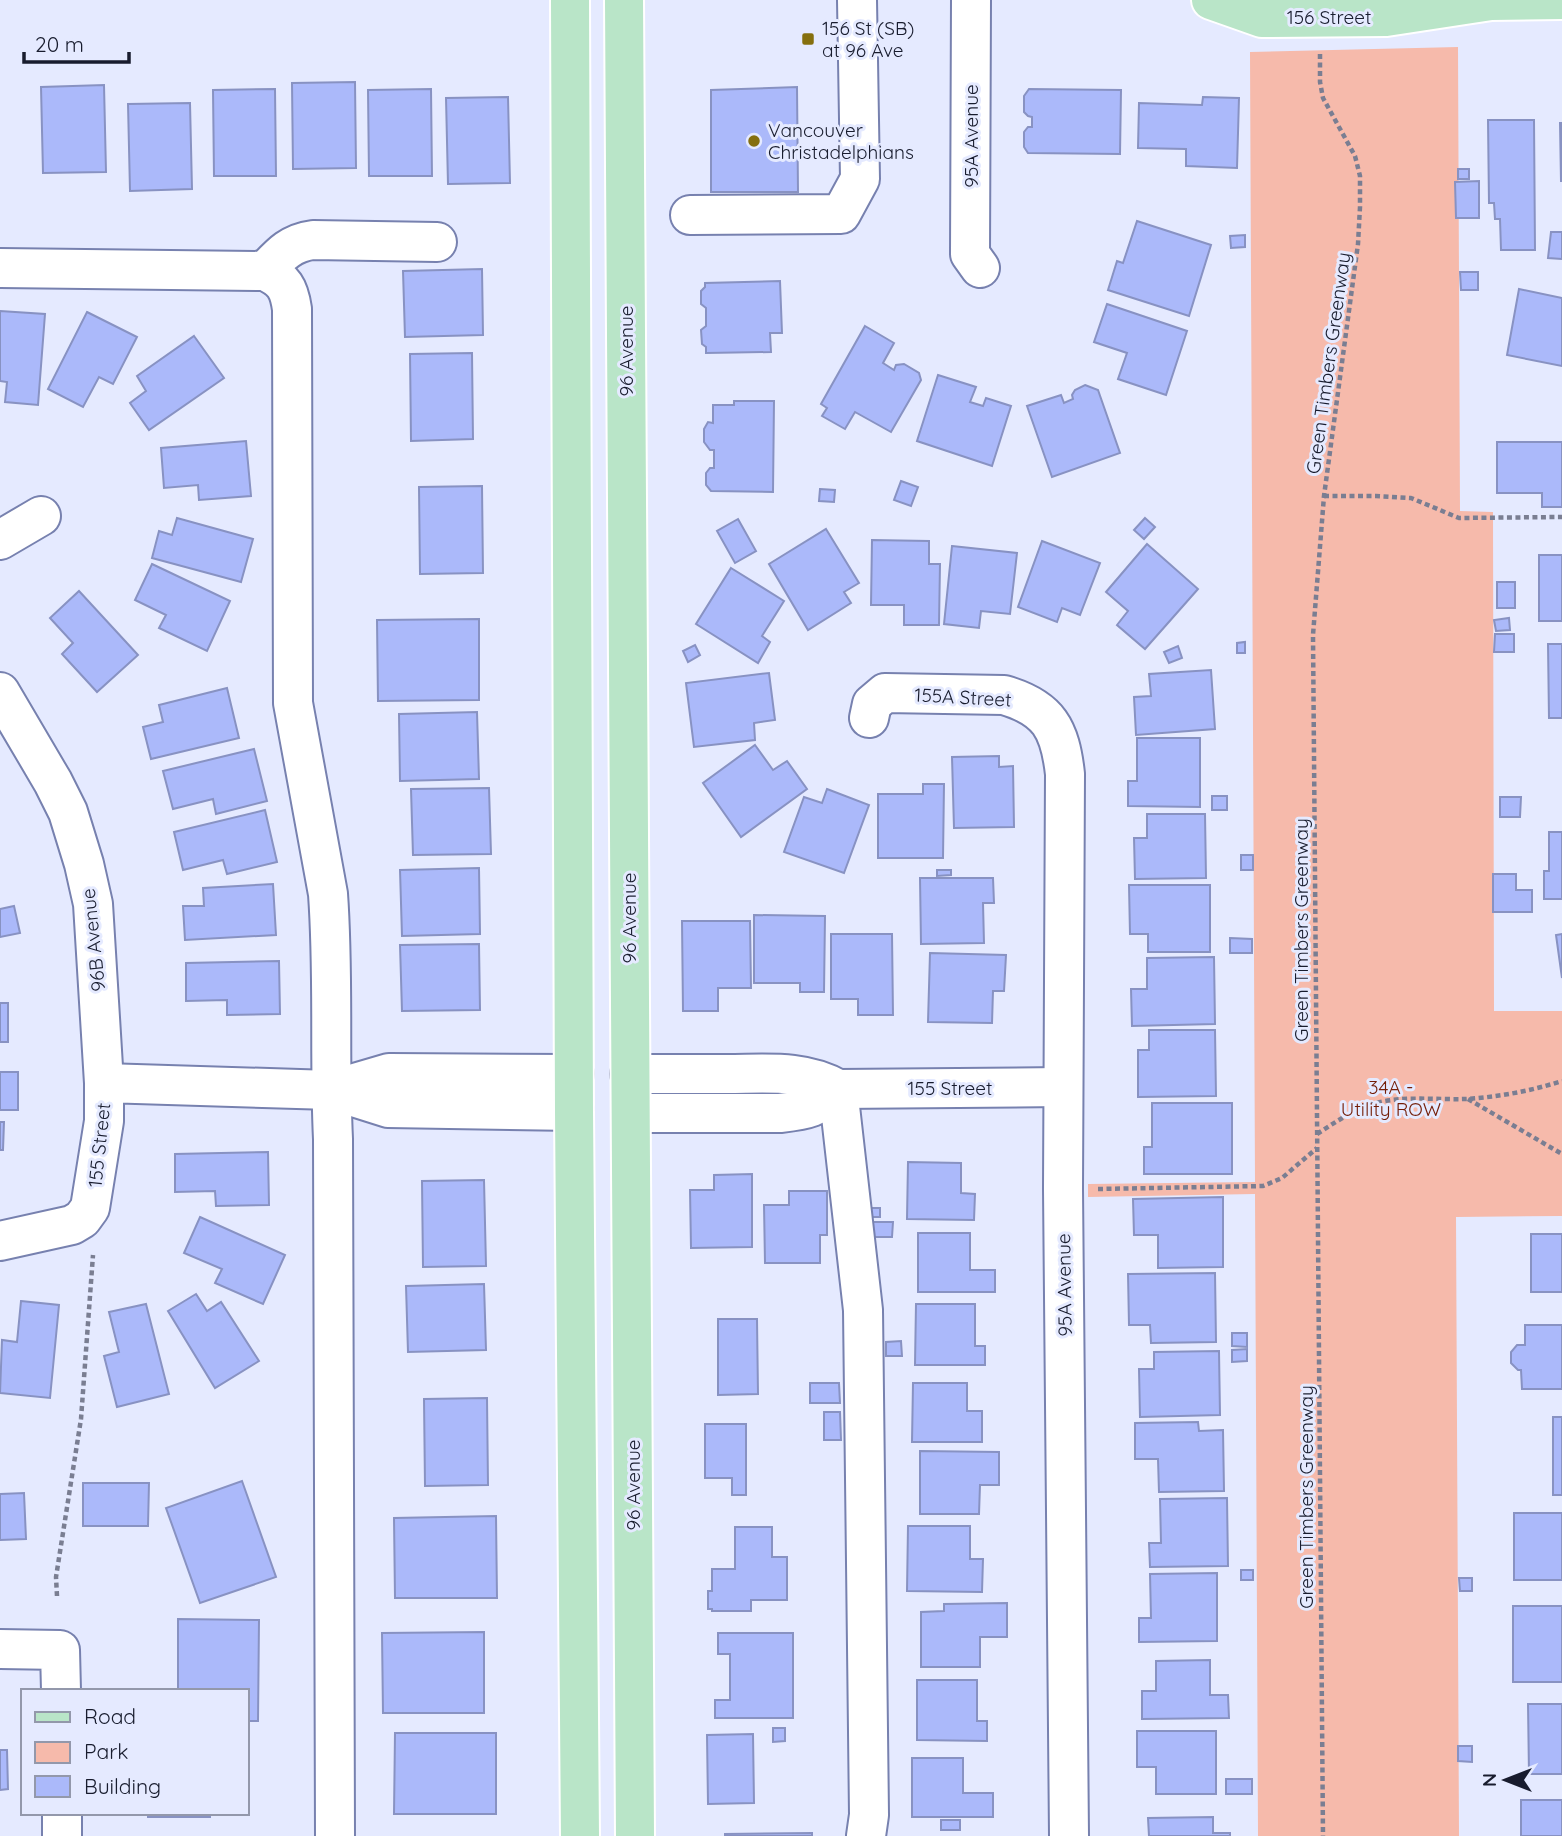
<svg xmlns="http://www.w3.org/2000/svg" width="1562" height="1836" viewBox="0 0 1562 1836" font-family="Quicksand,sans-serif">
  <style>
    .green { fill: #f6baab }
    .building { fill: #abb9fa; stroke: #8892c2; stroke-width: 2 }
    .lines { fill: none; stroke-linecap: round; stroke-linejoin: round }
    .minor-casing { stroke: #7781af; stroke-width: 42 }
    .major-casing { stroke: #fff; stroke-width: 42 }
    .path { stroke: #7a7e92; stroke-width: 4.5; stroke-dasharray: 5 3.5; stroke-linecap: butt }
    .minor { stroke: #fff; stroke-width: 38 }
    .major { stroke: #b9e5c8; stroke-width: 38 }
    .poi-dot { fill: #856f0e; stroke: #e5eaff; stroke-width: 2.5 }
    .labels { text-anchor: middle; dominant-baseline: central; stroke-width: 6; stroke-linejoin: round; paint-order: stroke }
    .street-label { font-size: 19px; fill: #181c2e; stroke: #e5eaff }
    .poi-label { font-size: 19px; fill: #181c2e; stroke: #e5eaff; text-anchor: start }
    .park-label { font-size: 19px; fill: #741d07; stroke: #e5eaff }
  </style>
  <rect width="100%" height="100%" fill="#e5eaff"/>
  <path class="green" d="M1458,47l2,464 33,1 1,499h68v205l-106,1 3,619h-201l-3,-642 -167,3v-13l167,-2 -5,-1130z"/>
  <g class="building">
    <path d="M355,82l1,86 -63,1 -1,-86z"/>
    <path d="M104,85l2,87 -63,1 -2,-86z"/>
    <path d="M797,87l1,105h-87v-102z"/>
    <path d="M275,89l1,87h-62l-1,-86z"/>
    <path d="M431,89l1,87h-63l-1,-86z"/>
    <path d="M1029,89l92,1 -1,64 -92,-1 -4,-6v-15l4,-5h4v-10l-4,-1 -4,-4v-16z"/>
    <path d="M508,97l2,86 -62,1 -2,-86z"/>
    <path d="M1203,97l36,1 -2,70 -51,-2v-17l-48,-1 1,-45 63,2z"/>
    <path d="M190,103l2,86 -62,2 -2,-87z"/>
    <path d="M1488,120h46l1,130h-34l-1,-31h-5l-1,-16h-5z"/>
    <path d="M1560,123h2v58h-1z"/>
    <rect x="1458" y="169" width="11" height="10"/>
    <path d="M1479,181v37h-23l-1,-36z"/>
    <path d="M1137,221l74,24 -22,71 -81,-26 9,-29 6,2z"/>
    <path d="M1551,232h11v27l-14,-1z"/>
    <path d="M1245,235v12l-14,1 -1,-12z"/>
    <path d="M482,269l1,66 -78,2 -2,-66z"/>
    <path d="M1460,272h18v18h-17z"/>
    <path d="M780,281l2,52h-12l1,19 -65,1v-6l-4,-3 -1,-14 5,-4v-18l-5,-4v-13l4,-4v-4z"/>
    <path d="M1519,289l43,9v68l-55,-11z"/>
    <path d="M1107,304l80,27 -21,64 -48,-16 9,-26 -33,-11z"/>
    <path d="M0,311l45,3 -7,91 -33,-3 2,-20 -7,-1z"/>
    <path d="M87,312l50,25 -24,47 -14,-7 -16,30 -35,-18z"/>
    <path d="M865,326l29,17 -11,20 11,7 2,-5 8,-1 15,9 2,7 -30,52 -36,-20 -10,17 -23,-13 5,-8 -6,-4z"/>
    <path d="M194,336l30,42 -75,52 -19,-27 16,-12 -9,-15z"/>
    <path d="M472,353l1,86 -62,2 -1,-87z"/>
    <path d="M938,375l38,12 -6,15 13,4 3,-8 25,8 -19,60 -75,-25z"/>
    <path d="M1085,385l13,5 22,63 -68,24 -25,-71 34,-11 3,8 9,-4 -1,-4 3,-5z"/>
    <path d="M734,401h40l-1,91 -62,-1 -5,-6v-12l4,-5h4v-18h-4l-6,-8v-13l4,-7 5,1v-18h21z"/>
    <path d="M246,441l5,55 -52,4 -1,-15 -34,3 -3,-40z"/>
    <path d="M1497,442h65v65h-20v-14h-45z"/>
    <path d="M901,481l17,6 -7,19 -17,-6z"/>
    <path d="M482,486l1,87 -63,1 -1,-87z"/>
    <path d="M820,489l15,1 -1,12 -15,-1z"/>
    <path d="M177,518l76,21 -12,43 -89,-24 7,-27 13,4z"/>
    <path d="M1145,518l10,9 -11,12 -10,-9z"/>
    <path d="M738,519l18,32 -21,12 -18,-32z"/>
    <path d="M826,529l33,54 -15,9 7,11 -43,27 -39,-66z"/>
    <path d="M872,540l57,1v23h11l-1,61h-35v-20h-33z"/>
    <path d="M1042,541l58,22 -20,52 -18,-7 -5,14 -39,-15z"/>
    <path d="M1147,544l51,45 -53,60 -28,-24 11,-14 -22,-19z"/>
    <path d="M952,546l65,7 -7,61 -29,-3 -2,17 -35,-4z"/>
    <rect x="1539" y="555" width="23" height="66"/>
    <path d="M152,564l78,37 -23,50 -48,-23 7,-13 -31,-15z"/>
    <path d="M731,568l53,33 -22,35 8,6 -12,21 -62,-39z"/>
    <rect x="1497" y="582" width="18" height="26"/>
    <path d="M79,591l59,64 -41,37 -35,-38 11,-11 -23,-25z"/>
    <path d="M1509,618l1,12 -14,1 -2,-11z"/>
    <path d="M479,619v81l-101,1 -1,-81z"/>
    <path d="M1495,634h19v18h-20z"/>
    <path d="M1245,642v11h-8v-10z"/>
    <path d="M1548,644h14v74h-13z"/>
    <path d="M695,645l5,10 -12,7 -5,-11z"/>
    <path d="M1178,646l4,12 -13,5 -5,-11z"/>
    <path d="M1211,670l4,59 -79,6 -2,-38 17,-1 -2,-22z"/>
    <path d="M769,673l6,47 -21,3 1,17 -61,7 -8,-64z"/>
    <path d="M227,688l12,50 -88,21 -8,-32 20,-5 -4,-17z"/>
    <path d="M477,712l2,67 -79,2 -1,-67z"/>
    <path d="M1137,738h63v69l-72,-1v-25h9z"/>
    <path d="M755,745l18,25 14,-9 20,28 -66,48 -38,-54z"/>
    <path d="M254,749l13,52 -51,13 -3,-15 -40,10 -10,-38z"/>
    <path d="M999,756v11l14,-1 1,61 -60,1 -2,-71z"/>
    <path d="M923,784h21l-1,74h-65v-64h45z"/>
    <path d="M489,788l2,66 -78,1 -2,-66z"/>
    <path d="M827,789l42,16 -25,68 -60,-21 20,-55 18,6z"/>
    <rect x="1212" y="796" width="15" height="14"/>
    <path d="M1500,797h21l-1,20h-20z"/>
    <path d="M265,810l12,52 -50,12 -4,-14 -40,10 -9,-38z"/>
    <path d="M1147,814h58l1,64 -71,1 -1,-41h13z"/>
    <path d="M1549,832h13v67h-18v-28h5z"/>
    <rect x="1241" y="855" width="12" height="15"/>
    <path d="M479,868l1,66 -78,2 -2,-66z"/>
    <path d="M937,870h14v5l-14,1z"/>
    <path d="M1493,874h23v16h16v22h-39z"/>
    <path d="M920,878h73l1,25h-11l1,40 -63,1z"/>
    <path d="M273,884l3,51 -91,5 -2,-34h21l-1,-18z"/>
    <path d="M1129,885h81v67h-62v-18h-18z"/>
    <path d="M14,906l6,27 -20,4v-28z"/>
    <path d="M754,915l71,1 -1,76h-24v-9h-46z"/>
    <path d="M682,921h68l1,67h-33v23h-35z"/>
    <path d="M831,934h61l1,81h-35v-16h-27z"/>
    <path d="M1562,934v44l-6,-43z"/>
    <path d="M1230,938l22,1v14h-22z"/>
    <path d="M479,944l1,66 -78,1 -2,-66z"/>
    <path d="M930,953l76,2 -2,36h-11l-1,32 -64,-1z"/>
    <path d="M1214,957l1,67 -83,2 -1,-37h16v-31z"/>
    <path d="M279,961l1,53 -53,1v-15l-41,1v-38z"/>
    <rect x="0" y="1003" width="8" height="39"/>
    <path d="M1149,1030h66l1,66 -78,1v-47h11z"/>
    <rect x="0" y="1072" width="18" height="38"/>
    <path d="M1152,1103h80v71h-88v-27h8z"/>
    <path d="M0,1122h4l-1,28h-3z"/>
    <path d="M268,1152l1,53 -53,1 -1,-15 -40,1v-38z"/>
    <path d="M908,1162l53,1v30l14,1 -1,26 -67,-1z"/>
    <path d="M752,1174v73l-61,1 -1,-58h24v-15z"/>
    <path d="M484,1180l2,86 -63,1 -1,-86z"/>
    <path d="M789,1191h38v44h-7v28h-55l-1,-58h25z"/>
    <path d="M1223,1197v70l-65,1v-33h-24l-1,-36z"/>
    <rect x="870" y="1208" width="10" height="9"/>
    <path d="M200,1217l85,38 -22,49 -48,-21 7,-14 -38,-16z"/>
    <path d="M873,1222h20l-1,15h-19z"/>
    <path d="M918,1233h52v37h25v22h-77z"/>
    <rect x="1531" y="1234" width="31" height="58"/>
    <path d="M1215,1273l1,69 -65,1 -1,-18h-21l-1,-51z"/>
    <path d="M484,1284l2,66 -78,2 -2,-66z"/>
    <path d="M196,1294l11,17 14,-9 38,59 -44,27 -47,-77z"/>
    <path d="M21,1301l38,4 -9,93 -50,-5 2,-53 15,2z"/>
    <path d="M146,1304l23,90 -52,13 -13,-51 15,-4 -10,-40z"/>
    <path d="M916,1304h59v42h10v19h-70z"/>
    <path d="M718,1319h39l1,75 -40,1z"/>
    <path d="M1525,1325h37v64h-40l-1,-19h-3l-7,-7v-11l6,-7h8z"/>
    <path d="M1232,1333h15v14l-15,-1z"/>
    <path d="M901,1341l1,15h-16v-14z"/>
    <path d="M1247,1349v12l-15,1v-12z"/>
    <path d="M1219,1351l1,64 -80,2 -1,-48h15v-17z"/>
    <path d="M810,1383h29l1,20h-30z"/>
    <path d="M913,1383h54v28h15v31h-70z"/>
    <path d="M487,1398l1,87 -63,1 -1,-87z"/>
    <path d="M824,1412h16l1,28h-17z"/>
    <rect x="1553" y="1417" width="9" height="78"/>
    <path d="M1198,1422l1,9 24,-1 1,61 -65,1 -1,-33h-23v-36z"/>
    <path d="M705,1424h41v71h-14v-17h-27z"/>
    <path d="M920,1451l79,1v33h-19l-1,29h-59z"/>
    <path d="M242,1481l34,96 -76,26 -34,-95z"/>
    <path d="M83,1483h66l-1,43h-65z"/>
    <path d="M24,1493l2,46 -26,1v-46z"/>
    <path d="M1227,1498l1,68 -78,1 -1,-24h12l-1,-44z"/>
    <rect x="1514" y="1513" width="48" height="67"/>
    <path d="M496,1516l1,82h-102l-1,-80z"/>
    <path d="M908,1526h62v33h13l-1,33 -75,-1z"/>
    <path d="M735,1527h37v30h15v43h-36v11h-39v-2h-4v-18h4v-22h23z"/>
    <rect x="1241" y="1570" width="12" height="10"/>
    <path d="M1217,1573v68l-78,1v-24h12l-1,-44z"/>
    <path d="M1459,1578h13v13h-12z"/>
    <path d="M1007,1603v34h-27v30h-59v-55l23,-1v-7z"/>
    <rect x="1513" y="1606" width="49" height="76"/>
    <path d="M178,1619l81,1 -1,101h-11v-30h-69z"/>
    <path d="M484,1632v81h-101l-1,-80z"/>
    <path d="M718,1633h75v85h-78v-18h15v-46h-12z"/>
    <path d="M1210,1660v35h18l1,23 -87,1v-28h14v-30z"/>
    <path d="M917,1680h60v41h10v20l-70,-1z"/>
    <path d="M1528,1704h34v70h-33z"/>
    <path d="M773,1728h12v13l-12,1z"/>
    <path d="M1137,1731h79v63h-60v-27h-19z"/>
    <path d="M395,1733h101v81h-102z"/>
    <path d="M753,1734l1,69 -46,1 -1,-69z"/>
    <path d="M1458,1746h14v16l-14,-1z"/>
    <path d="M0,1750h7l1,39 -8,1z"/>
    <path d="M912,1758h51v35h30v24h-81z"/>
    <rect x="1226" y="1779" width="26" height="15"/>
    <rect x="1521" y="1800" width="41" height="36"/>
    <rect x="148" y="1813" width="62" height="4"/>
    <path d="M1213,1817v16h17v3h-81l-1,-18z"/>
    <rect x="941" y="1820" width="19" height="10"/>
    <path d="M812,1833v3h-87v-2z"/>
  </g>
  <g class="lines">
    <defs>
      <g id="minor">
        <path d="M971,0l-1,254 10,14"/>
        <path d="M690,215l151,-1 19,-35 -3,-179"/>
        <path d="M0,268l265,3c19,9 24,17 27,38l1,394 35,191c6,82 1,164 5,245l2,697"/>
        <path d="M265,271c15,-16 25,-28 48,-31l124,2"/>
        <path d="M0,540l41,-24"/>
        <path d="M0,692l53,90 15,30 16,52 9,40 11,179"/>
        <path d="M869,718l3,-14 13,-11 119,2c45,13 56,34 61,79l-2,415 6,647"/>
        <path d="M630,1074c32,0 64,0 97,0 37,0 77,-5 111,15l225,-2"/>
        <path d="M838,1089l25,221 6,505 -3,21"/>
        <path d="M331,1090l58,-17 185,1"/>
        <path d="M631,1113h149c28,-3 37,-5 58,-24"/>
        <path d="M0,1241l72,-16 10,-6 8,-11 14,-87v-38l227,7 57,18 186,3"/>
        <path d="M0,1649l60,1 1,41"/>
        <path d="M62,1813v23"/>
      </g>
      <g id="major">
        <path d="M570,0l4,1111 6,725"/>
        <path d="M624,0l11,1836"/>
        <path d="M1211,0l51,18 124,-1 105,-16 71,-1"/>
      </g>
    </defs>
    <use href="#minor" class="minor-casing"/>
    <use href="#major" class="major-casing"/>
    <g class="path">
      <path d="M1320,54v28l3,16 32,58 5,20v31l-2,37 -34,252 -11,139 10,1201"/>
      <path d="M1324,496h52l35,2 48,20 103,-1"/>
      <path d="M1468,1099l94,55"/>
      <path d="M1317,1134c17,-11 33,-22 52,-29 29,-10 67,-5 97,-6 32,-2 65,-8 96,-18"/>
      <path d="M1098,1189l165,-3 19,-8 35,-30"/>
      <path d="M57,1596l-1,-19 25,-158 12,-164"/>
    </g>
    <use href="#minor" class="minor"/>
    <use href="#major" class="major"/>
  </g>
  <g class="poi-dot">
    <rect x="801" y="32" width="14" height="14" rx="3.5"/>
    <circle cx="754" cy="141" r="7"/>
  </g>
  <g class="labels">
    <g class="street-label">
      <text x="1329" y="17">156 Street</text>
      <text transform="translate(971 136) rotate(-90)">95A Avenue</text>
      <text transform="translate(626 351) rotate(-90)">96 Avenue</text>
      <text transform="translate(1328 363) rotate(-82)">Green Timbers Greenway</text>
      <text transform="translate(963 697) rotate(3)">155A Street</text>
      <text transform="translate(629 918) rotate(-90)">96 Avenue</text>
      <text transform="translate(1301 930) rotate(-90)">Green Timbers Greenway</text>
      <text transform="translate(93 940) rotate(-96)">96B Avenue</text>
      <text x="950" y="1088">155 Street</text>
      <text transform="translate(99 1145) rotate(-84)">155 Street</text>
      <text transform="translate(1064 1285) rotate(-91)">95A Avenue</text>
      <text transform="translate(633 1485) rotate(-90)">96 Avenue</text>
      <text transform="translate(1306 1497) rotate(-90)">Green Timbers Greenway</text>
    </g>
    <g class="poi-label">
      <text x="822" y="28">156 St (SB)<tspan x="822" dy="22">at 96 Ave</tspan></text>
      <text x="768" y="130">Vancouver<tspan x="768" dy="22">Christadelphians</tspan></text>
    </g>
    <g class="park-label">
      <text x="1391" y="1087">34A -<tspan x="1391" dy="22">Utility ROW</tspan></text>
    </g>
  </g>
  <rect x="21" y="1689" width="228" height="126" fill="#e5eaff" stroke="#9398ab" stroke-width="2"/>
  <rect x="35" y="1712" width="35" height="10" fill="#b9e5c8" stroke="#9398ab" stroke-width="2"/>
  <text x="84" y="1724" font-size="21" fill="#181c2e">Road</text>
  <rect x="35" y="1742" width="35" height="21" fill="#f6baab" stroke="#9398ab" stroke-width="2"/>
  <text x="84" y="1759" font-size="21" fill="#181c2e">Park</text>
  <rect x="35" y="1776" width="35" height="21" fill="#abb9fa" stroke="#9398ab" stroke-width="2"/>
  <text x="84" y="1794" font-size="21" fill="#181c2e">Building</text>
  <g transform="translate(1506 1780) rotate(270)" stroke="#e5eaff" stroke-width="5" paint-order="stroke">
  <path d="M0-5L12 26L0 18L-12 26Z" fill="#181c2e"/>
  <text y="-10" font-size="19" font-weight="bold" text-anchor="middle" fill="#181c2e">N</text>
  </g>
  <path d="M24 52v10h105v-10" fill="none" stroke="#181c2e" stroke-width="3.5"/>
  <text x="35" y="52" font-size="21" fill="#181c2e" stroke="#e5eaff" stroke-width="5" paint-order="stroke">20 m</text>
</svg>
